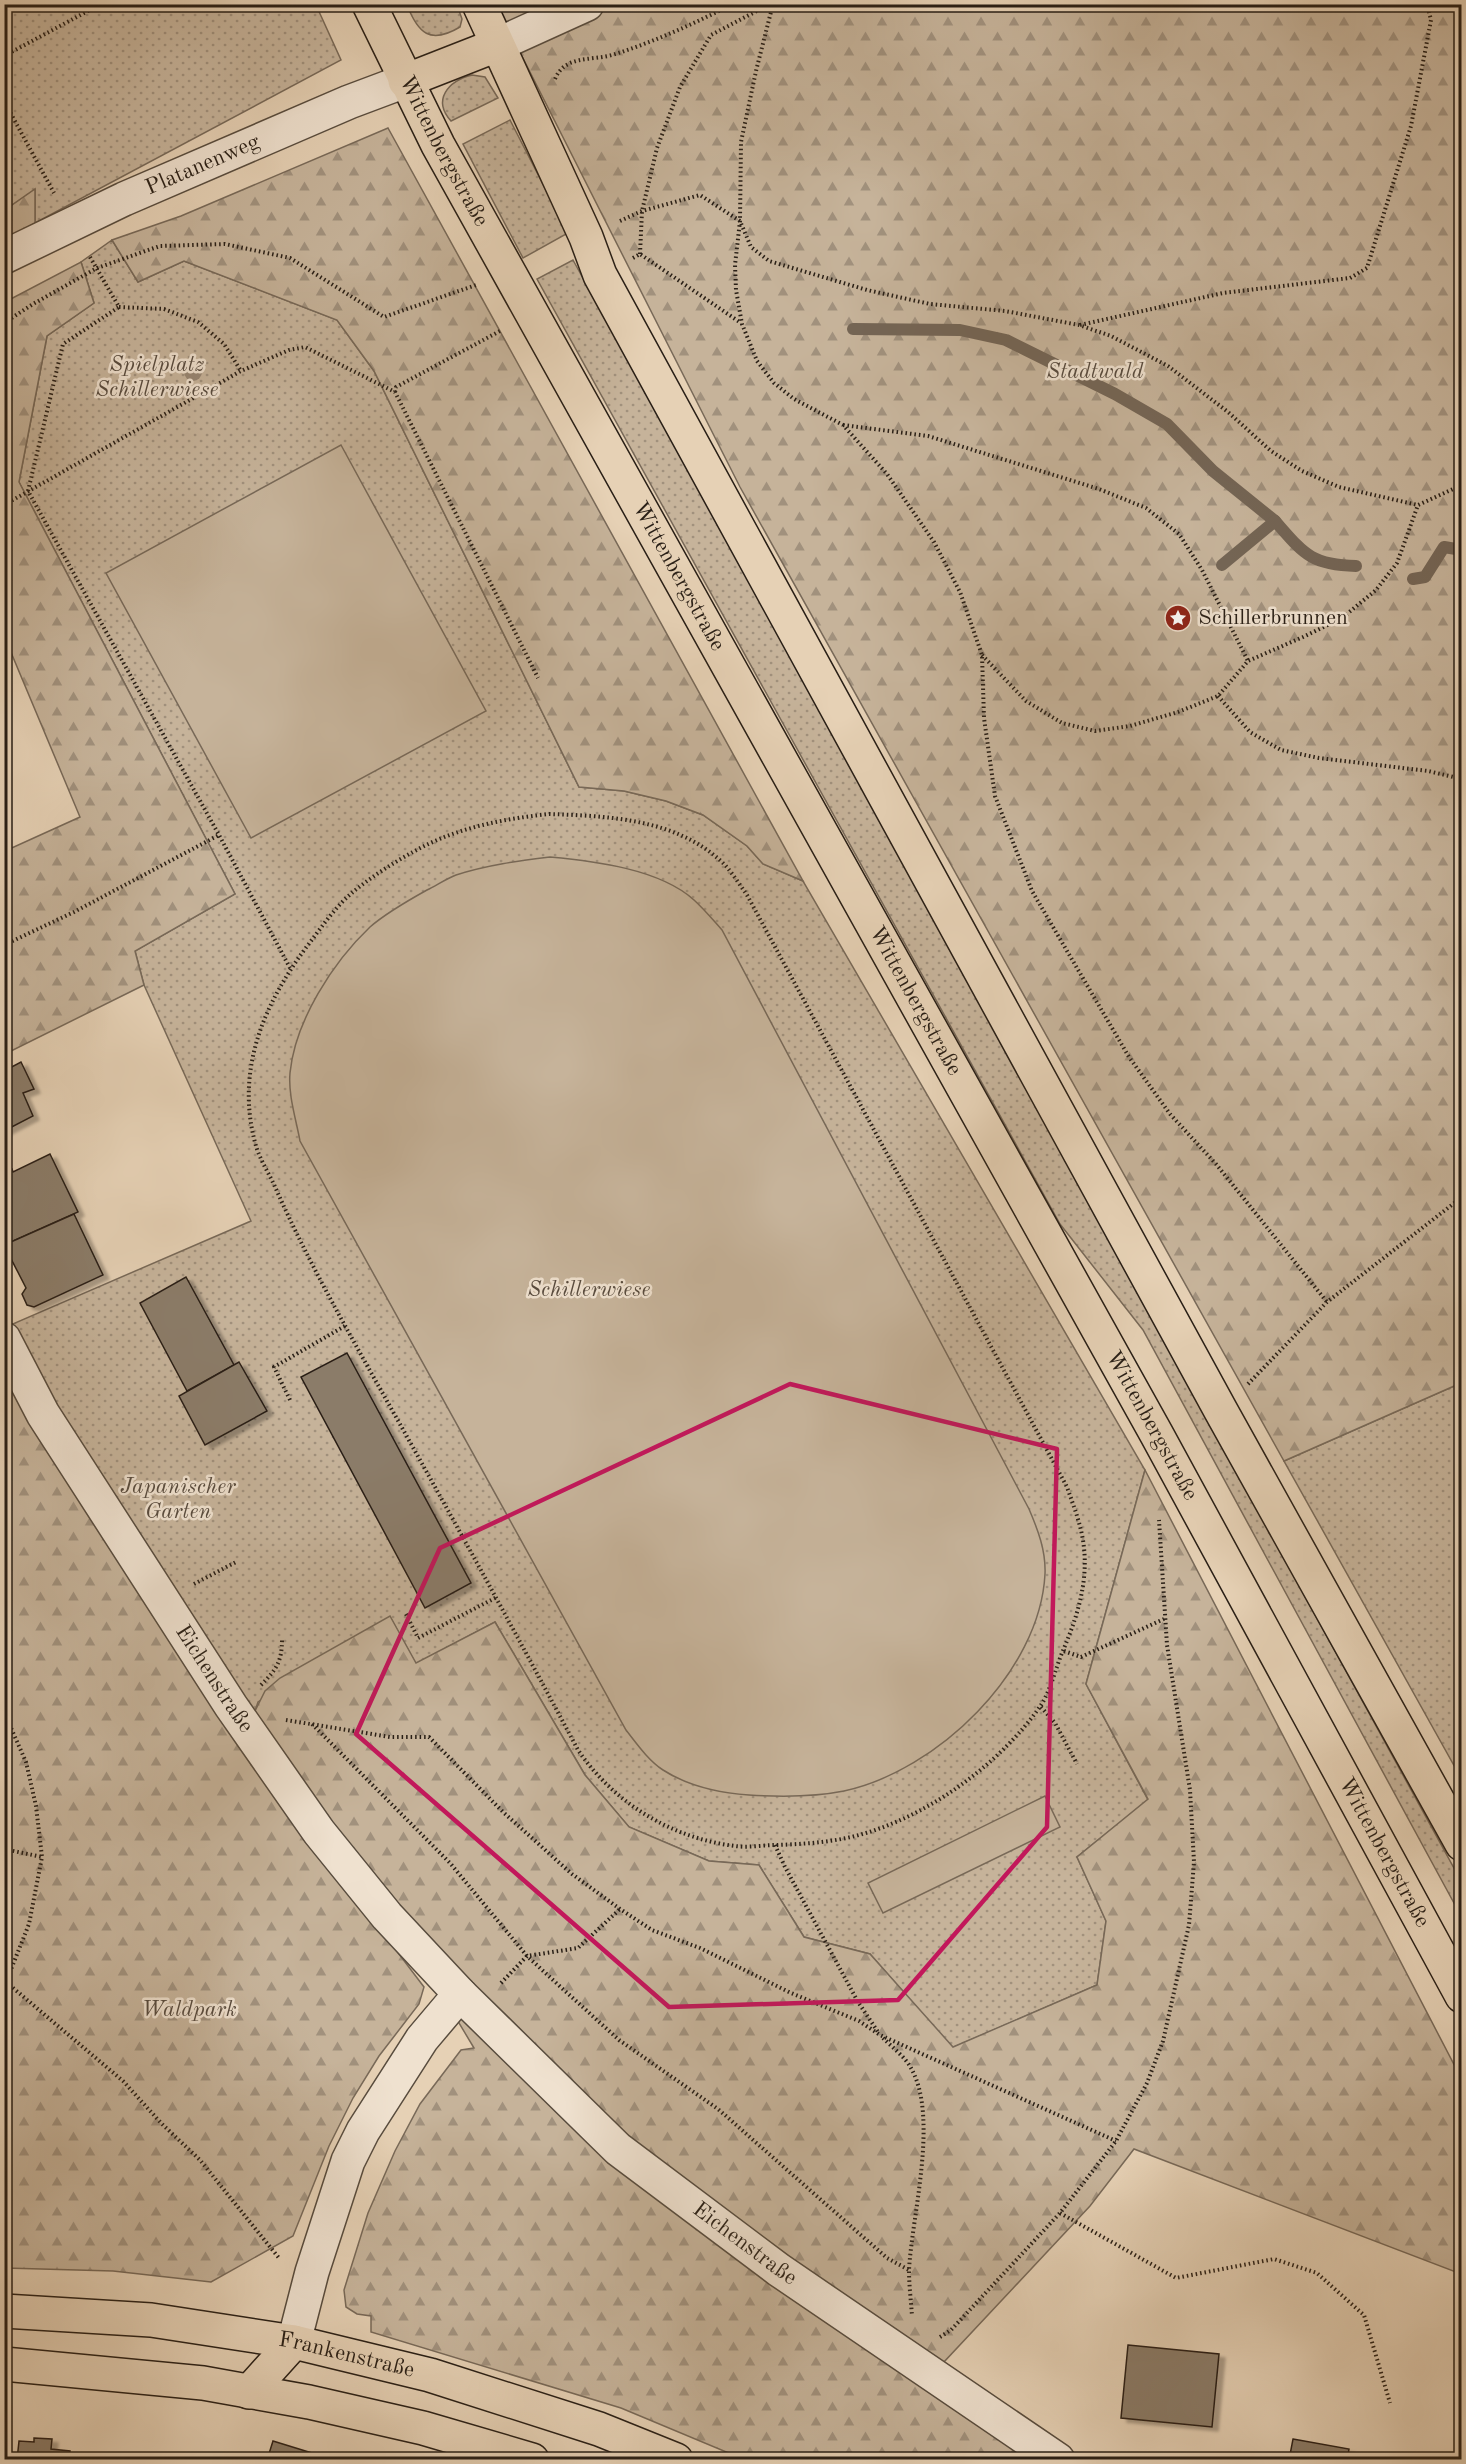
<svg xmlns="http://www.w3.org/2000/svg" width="1466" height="2464" viewBox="0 0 1466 2464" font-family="'Old Standard TT',serif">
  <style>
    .green { fill: url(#green-dots); stroke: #786958; stroke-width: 1.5 }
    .forest { fill: url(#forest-firs); stroke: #786958; stroke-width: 1.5 }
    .pitch { fill: #c6b39a; stroke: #786958; stroke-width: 1.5 }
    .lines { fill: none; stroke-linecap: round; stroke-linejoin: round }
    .stream { stroke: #746555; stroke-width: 12 }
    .building { fill: #8b7c69; stroke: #291f16; stroke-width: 1.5; filter: url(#shadow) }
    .minor-casing { stroke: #584c3e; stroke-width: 36 }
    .major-casing { stroke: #291f16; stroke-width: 36 }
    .path { stroke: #291f16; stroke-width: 4; stroke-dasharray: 1.5 3; stroke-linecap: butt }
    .minor { stroke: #efe1cf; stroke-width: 33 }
    .major { stroke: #e6d1b5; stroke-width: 33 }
    .tree { fill: #988774 }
    .marked { fill: none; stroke: #c2185b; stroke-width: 4.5; stroke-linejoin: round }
    .labels { text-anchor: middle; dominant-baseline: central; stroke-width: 5; stroke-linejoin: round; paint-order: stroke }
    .street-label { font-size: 22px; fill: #291f16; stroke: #efe1cf }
    .park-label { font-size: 22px; font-style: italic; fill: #584b3e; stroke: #efe1cf }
    .poi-label { font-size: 22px; fill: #291f16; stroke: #efe1cf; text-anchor: start }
  </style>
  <defs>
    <pattern id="green-dots" width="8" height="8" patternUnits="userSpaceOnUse" patternTransform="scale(1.5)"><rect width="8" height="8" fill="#c6b39a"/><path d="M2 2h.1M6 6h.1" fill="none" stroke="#a1917d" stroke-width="1.8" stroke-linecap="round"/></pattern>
    <pattern id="forest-firs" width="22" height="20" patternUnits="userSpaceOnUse" patternTransform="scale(1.5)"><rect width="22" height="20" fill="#c6b39a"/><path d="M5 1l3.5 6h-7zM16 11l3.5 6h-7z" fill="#a1917d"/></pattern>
    <filter id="shadow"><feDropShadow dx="6" dy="4" stdDeviation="1.5" flood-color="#0004"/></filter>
  </defs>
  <rect width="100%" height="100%" fill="#e6d1b5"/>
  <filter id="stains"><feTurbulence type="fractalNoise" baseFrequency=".00333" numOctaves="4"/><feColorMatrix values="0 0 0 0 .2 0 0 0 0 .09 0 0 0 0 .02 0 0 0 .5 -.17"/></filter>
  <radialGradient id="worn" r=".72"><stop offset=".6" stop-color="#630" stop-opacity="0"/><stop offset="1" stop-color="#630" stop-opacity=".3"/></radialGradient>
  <g class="green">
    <path d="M5,5h311l25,55 -306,163v-33l-30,20z"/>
    <path d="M407,5h50l5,14 -2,8c-30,18 -42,6 -53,-22z"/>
    <path d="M472,75l13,2 13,21 -47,23c-19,-21 -3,-40 21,-46z"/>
    <path d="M510,120l58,113 -45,25 -60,-114z"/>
    <path d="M112,240l26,42 46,-21 153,59 37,51 205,416 45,4 42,10 37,14 44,31 16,18 40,17 342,589 -59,214 62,116 -71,57 29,64 -9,64 -145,63 -82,-94 -66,-17 -45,-72 -50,-4 -80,-34 -44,-52 -90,-153 -79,42 -26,-47 -132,85 -3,9 -9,7 -238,-392 243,-105 -107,-236 -9,-34 100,-57 -216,-412 28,-146 47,-33 -13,-41z"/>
    <path d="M573,260l888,1621v35l-318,-586 -83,-106 -523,-945z"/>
    <path d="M1461,1383v395l-177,-317z"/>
  </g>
  <g class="forest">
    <path d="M496,5h965v1378l-177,78 -544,-974z"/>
    <path d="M388,128l415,753 -40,-17 -16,-18 -44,-31 -37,-14 -42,-10 -45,-4 -205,-416 -37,-51 -153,-59 -46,21 -26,-42 69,-24z"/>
    <path d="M35,189v34l-30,17v-30z"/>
    <path d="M81,262l13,41 -47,33 -28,146 216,412 -100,57 9,34 -139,69v-203l75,-34 -75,-179v-336z"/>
    <path d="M4,1358l141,245 80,122 199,262 -5,17 -40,52 -26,42 -24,48 -36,90 -82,46 -98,-11 -108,-3z"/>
    <path d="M1145,1470l316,608v196l-327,-125 -44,57 -146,156 139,97h-340l-122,-51 -250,-76v-16l-14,-2 -11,-7 -2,-17 24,-77 27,-62 25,-47 41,-54 13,-2 -79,-132 -149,-198 9,-7 10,-20 15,-13 110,-62 26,47 79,-41 90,153 44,52 80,34 50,4 45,72 66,17 83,93 144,-62 9,-64 -29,-64 71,-58 -62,-115z"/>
  </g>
  <g class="pitch">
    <path d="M341,445l145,266 -235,127 -145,-265z"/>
    <path d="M550,857c44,4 110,12 144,43 10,9 19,20 28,30l307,579c9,21 17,42 16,65 -5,98 -108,197 -201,217 -30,6 -64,6 -95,4 -29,-2 -61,-9 -86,-25 -15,-10 -26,-26 -37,-40l-326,-589c-4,-22 -12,-46 -10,-68 5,-52 43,-111 80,-146 16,-14 39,-27 57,-37 10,-5 19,-11 29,-15 31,-10 62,-14 94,-18z"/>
    <path d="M1045,1796l15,31 -177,86 -15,-30z"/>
  </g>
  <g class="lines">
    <g class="stream">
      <path d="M853,329l107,1 46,10 109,54 52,30 46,47 62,50"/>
      <path d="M1222,565l53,-44c29,33 36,44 81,45"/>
      <path d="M1413,579l12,-2 19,-30 18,3"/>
    </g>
  </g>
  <g class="building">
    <path d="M21,1062l13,27 -11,4 10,23 -29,15v-60z"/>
    <path d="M50,1154l28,58 -74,33v-72l8,-4 1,3z"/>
    <path d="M74,1214l29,61 -69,32 -7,-2 -5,-11 4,-6 -22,-43z"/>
    <path d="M186,1277l48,88 -47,26 -47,-88z"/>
    <path d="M347,1353l124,230 -46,25 -124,-231z"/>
    <path d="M239,1362l28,49 -62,34 -26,-49z"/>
    <path d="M1128,2345l91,9 -7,73 -91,-9z"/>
    <path d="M34,2438l18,1 -1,10 19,2 -1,9h-52l2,-19 15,1z"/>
    <path d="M1293,2439l56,10 -2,11h-58z"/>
    <path d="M273,2441l52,16 -1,3h-57z"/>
  </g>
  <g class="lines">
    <defs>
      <g id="minor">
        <path d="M497,45l90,-41"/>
        <path id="s1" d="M4,257l120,-58 225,-97 56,-21"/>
        <path id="s2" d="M4,1339l39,75 188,292 88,126 68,84 73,78 158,155 161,121 279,190"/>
        <path d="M294,2342l18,-70 36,-111 15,-30 59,-92 38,-45"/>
      </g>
      <g id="major">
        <path id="s3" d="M369,4l69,141 719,1290 305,561"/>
        <path d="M479,4l107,233 14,38 621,1136 241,433"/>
        <path d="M405,81l92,-36"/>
        <path id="s4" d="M4,2311l147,9 143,22 136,33 169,54 77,31"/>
        <path d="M4,2364l199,19 106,19 114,26 109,32"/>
        <path d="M249,2392l45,-50"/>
      </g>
    </defs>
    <use href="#minor" class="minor-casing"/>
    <use href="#major" class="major-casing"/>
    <g class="path">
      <path d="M773,4l-17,67 -15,71 -1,79 -5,44 1,25 6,34 15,37 17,22 20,16 49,26 44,49 47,68 26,50 22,63 2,63 11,78 37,95 97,166 41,57 46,50 111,138"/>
      <path d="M4,56l97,-52"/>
      <path d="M555,79c10,-24 35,-18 57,-24 42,-13 81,-31 121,-51"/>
      <path d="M4,101l50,92"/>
      <path d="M620,221l22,-10 58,-16 40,26 11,26 18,14 98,29 63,14 75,7 74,14 32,11 57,30 60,46 43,39 31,20 37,16 79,18 44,-20"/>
      <path d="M640,254l2,-43 15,-63 23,-61 31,-52 59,-31"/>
      <path d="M90,257l29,50 -56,37 -35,147 191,344 71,133"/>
      <path d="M633,258l7,-4 101,69"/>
      <path d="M119,307l45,2 34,13 26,22 17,27"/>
      <path d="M4,323l29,-19 64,-36 63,-22 65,-2 65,14 94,59 92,-32"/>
      <path d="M1080,325l143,-32 127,-15 17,-10 44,-142 20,-106 -4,-16"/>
      <path d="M395,392l1,-5 104,-56"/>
      <path d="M843,425l85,11 171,53 47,19 33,26 23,36 46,91"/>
      <path d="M4,505l237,-134 48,-21 16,-3 90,45 143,286"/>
      <path d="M982,655l44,46 36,22 33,8 35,-5 48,-14 40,-16 30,-35 55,-24 39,-19 34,-28 21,-27 21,-58"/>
      <path d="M1218,696l32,36 31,18 38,8 109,13 34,8"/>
      <path d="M549,814c61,2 130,5 176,51 8,9 15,20 22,30l320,592c7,20 15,40 17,61 4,37 -8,72 -22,105 -7,17 -12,40 -23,55 -40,56 -107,105 -173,125 -29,9 -60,11 -90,12 -13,0 -28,3 -41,1 -64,-8 -121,-43 -157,-96 -68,-128 -138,-255 -209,-381 -33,-59 -66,-119 -93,-180 -6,-14 -16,-29 -20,-43 -22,-77 9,-145 55,-205 12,-16 26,-36 42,-49 18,-15 40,-29 60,-40 42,-24 89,-33 136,-38z"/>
      <path d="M4,945l70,-33 145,-77"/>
      <path d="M1248,1384l79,-82 135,-105"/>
      <path d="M290,1400l-16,-33 71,-41"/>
      <path d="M194,1584l42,-22"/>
      <path d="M406,1614l12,24 79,-41"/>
      <path d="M1064,1651l17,6 83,-38"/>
      <path d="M261,1685c16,-16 21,-24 21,-46"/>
      <path d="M1041,1707l14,16 22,41"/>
      <path d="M4,1712l22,50 10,44 6,51 -13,67 -23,58"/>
      <path d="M286,1720l104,17h39l75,76 68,61 48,35 32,21 48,18 91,45 68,28 21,14 236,106"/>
      <path d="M312,1724l138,139 77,93 26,24 66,60 99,69 169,149 22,12"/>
      <path d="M775,1845l10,22 73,135 20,30"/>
      <path d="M4,1849l38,8"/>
      <path d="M6,1982l117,99 39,43 38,36 79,98"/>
      <path d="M501,1983l26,-27 51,-8 42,-39"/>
      <path d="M883,2038c9,9 22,19 28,30 28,49 1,147 -2,202 0,15 2,31 3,46"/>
      <path d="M1060,2213l116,65 98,-19 43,14 47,42 26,88"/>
      <path d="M940,2337l11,-7 109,-117 56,-72 31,-58 16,-42 26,-116 5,-63 -4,-72 -23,-145 -8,-125"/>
    </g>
    <use href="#minor" class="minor"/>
    <use href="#major" class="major"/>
  </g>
  <circle class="tree" cx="193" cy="372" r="9"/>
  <path class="marked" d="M790,1384l267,65 -10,378 -149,173 -229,7 -313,-273 84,-186z"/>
  <defs>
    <symbol id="sight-disc" viewBox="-11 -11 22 22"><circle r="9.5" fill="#8f2418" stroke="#efe1cf"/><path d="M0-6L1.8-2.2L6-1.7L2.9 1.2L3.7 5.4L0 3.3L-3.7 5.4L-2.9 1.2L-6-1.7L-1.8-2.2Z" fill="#fff"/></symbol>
  </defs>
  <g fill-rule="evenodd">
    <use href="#sight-disc" x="1163" y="603" width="30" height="30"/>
  </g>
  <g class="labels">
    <g class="street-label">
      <text stroke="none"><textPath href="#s3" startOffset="165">Wittenbergstraße</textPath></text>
      <text stroke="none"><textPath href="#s1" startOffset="219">Platanenweg</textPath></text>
      <text stroke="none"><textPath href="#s3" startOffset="651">Wittenbergstraße</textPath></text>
      <text stroke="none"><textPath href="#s3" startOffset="1137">Wittenbergstraße</textPath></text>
      <text stroke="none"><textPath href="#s3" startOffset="1623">Wittenbergstraße</textPath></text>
      <text stroke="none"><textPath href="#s2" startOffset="400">Eichenstraße</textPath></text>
      <text stroke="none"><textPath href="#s3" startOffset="2109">Wittenbergstraße</textPath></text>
      <text stroke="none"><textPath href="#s2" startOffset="1180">Eichenstraße</textPath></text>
      <text stroke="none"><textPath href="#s4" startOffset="346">Frankenstraße</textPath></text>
    </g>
    <g class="park-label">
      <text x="157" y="365">Spielplatz<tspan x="157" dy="25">Schillerwiese</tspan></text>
      <text x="1095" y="372">Stadtwald</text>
      <text x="589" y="1290">Schillerwiese</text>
      <text x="178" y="1487">Japanischer<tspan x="178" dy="25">Garten</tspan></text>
      <text x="189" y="2010">Waldpark</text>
    </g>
    <g class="poi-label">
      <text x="1198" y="618">Schillerbrunnen</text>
    </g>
  </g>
  <rect width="1466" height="2464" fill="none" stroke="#e6d1b5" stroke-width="24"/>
  <rect x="6" y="6" width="1454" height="2452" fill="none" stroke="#291f16" stroke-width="3"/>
  <rect x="12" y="12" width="1442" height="2440" fill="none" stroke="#291f16" stroke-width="1.5"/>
  <rect width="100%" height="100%" filter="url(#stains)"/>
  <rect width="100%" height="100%" fill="url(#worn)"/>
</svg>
